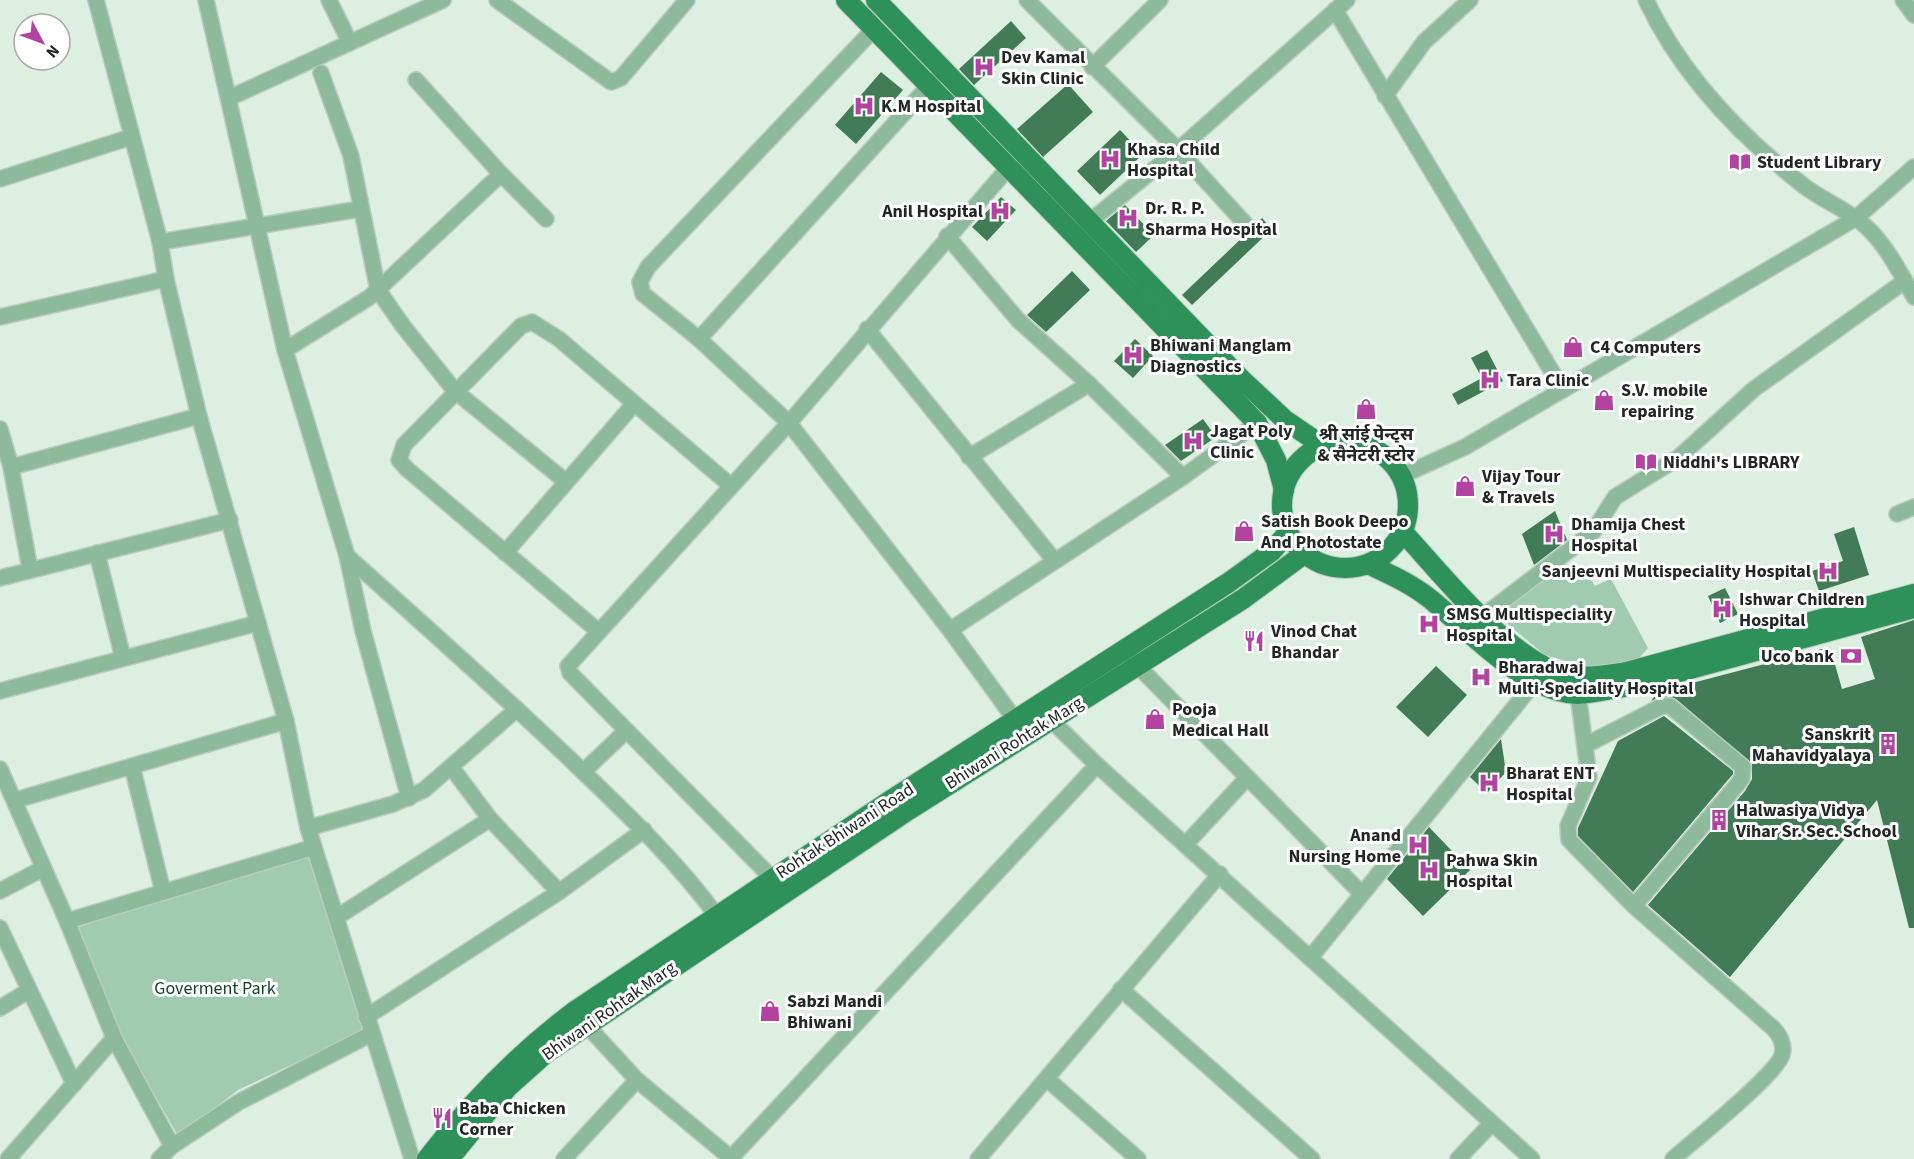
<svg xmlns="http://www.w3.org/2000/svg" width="1914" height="1159" viewBox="0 0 1914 1159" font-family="'Source Sans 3','Noto Sans Devanagari',sans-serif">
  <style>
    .green { fill: #a0cbae }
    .building { fill: #417c57 }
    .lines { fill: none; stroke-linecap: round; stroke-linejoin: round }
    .minor-casing { stroke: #bacbbf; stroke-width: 18 }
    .major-casing { stroke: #bacbbf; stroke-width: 22 }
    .minor { stroke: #8dba9b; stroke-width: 15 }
    .major { stroke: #2e915a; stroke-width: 20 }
    .labels { text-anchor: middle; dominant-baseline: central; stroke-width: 6; stroke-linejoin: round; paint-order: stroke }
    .poi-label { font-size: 18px; font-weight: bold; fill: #212823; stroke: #fff; text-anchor: start }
    .street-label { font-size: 18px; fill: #212823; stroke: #fff }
    .park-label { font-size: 18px; fill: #154429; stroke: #fff }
  </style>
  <rect width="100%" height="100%" fill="#dcefe1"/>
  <g class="green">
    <path d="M1557,566l9,13 18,-10 11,17 16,-7 37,69 -14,16 -44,4 -45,-13 -48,-40z"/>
    <path d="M310,856l55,174 -127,60 -60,46 -58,-102 -44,-106 92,-31z"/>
  </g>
  <g class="building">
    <path d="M1011,21l15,17 -52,47 -15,-16z"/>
    <path d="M881,72l22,18 -47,54 -21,-19z"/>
    <path d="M1068,84l25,28 -50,45 -26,-28z"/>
    <path d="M1120,130l23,24 -43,41 -23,-24z"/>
    <path d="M1001,197l15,13 -29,31 -15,-14z"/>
    <path d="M1125,205l29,30 -18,17 -30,-31z"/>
    <path d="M1262,218l10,11 -80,76 -10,-10 62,-59 6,2 6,-3 1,-12z"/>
    <path d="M1072,271l18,19 -44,42 -19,-17z"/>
    <path d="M1135,339l18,17 -20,22 -19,-17z"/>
    <path d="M1487,350l16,31 -45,24 -6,-11 30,-16 -11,-20z"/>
    <path d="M1203,419l13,18 -35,24 -16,-16z"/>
    <path d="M1555,511l12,29 -33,25 -12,-31z"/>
    <path d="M1854,527l15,48 -50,16 -7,-20 31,-10 -9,-27z"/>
    <path d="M1725,588l13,26 -18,9 -12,-27z"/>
    <path d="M1914,620v308h-5l-32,-128 -147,177 -82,-72 97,-114 7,-12v-15l-76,-65 -14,-3 -11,5 7,-9 172,-45 12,42 33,-10 -14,-42z"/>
    <path d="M1436,666l31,29 -39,42 -32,-30z"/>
    <path d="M1664,716l69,55v3l-100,118 -55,-56v-8l40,-87z"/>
    <path d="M1501,739l5,33 -19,21 -17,-16z"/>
    <path d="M1429,827l41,43 -47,46 -36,-37z"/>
  </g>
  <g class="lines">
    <defs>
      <g id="minor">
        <path d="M96,0l64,242 6,37 33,137 87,305 22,107 104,331"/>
        <path d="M206,0l79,350 62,206 16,75 46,167"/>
        <path d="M329,0l21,43"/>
        <path d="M497,0l114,82 10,-4 66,-78"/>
        <path d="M1027,0l151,150 71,78"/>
        <path d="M1646,0c35,75 93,135 158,186 17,13 37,21 54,34 25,18 41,51 56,77"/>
        <path d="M1903,0l11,15"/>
        <path d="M1335,10l228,380"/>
        <path d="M874,29l-226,238 -8,15 3,12 56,45 90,84 161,207 66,91"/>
        <path d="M1092,67l68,-67"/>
        <path d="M321,73l30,83 27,134 25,36 52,65 110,90"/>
        <path d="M416,80l85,94 45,45"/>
        <path d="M1385,96l39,-54 46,-42"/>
        <path d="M229,98l214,-98"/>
        <path d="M0,179l131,-42"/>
        <path d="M1089,222l89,-72 169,-150"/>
        <path d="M947,236l71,84 71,64 94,93"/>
        <path d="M160,242l200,-33"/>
        <path d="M0,317l166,-38"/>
        <path d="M867,329l187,231"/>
        <path d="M699,339l236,-260"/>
        <path d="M285,350l85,-53 131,-123"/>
        <path d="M0,429l11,38 19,102"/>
        <path d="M969,457l120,-73"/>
        <path d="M11,467l188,-51"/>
        <path d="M1401,476l64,-29 391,-229 58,-51"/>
        <path d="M1897,514l17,-7"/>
        <path d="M97,553l26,105"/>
        <path d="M505,553l128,-148"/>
        <path d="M347,556c76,68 153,136 227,207 51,49 101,96 143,153"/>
        <path d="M0,578l230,-58"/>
        <path d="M1482,617l111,-85 22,-35 63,-39 76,-69 151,-108"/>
        <path d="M950,630l233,-153 74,-54"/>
        <path d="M598,631l-191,-162 -8,-9 5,-15 117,-119 11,-4 27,17 171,146"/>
        <path d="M1132,660l229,233"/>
        <path d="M0,691l258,-68"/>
        <path d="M1578,694l11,83 -21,49 1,14 65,66 140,123c6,7 11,16 8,26 -7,21 -88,85 -109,104"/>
        <path d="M1044,713l53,52 435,394"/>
        <path d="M1586,745l76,-39h8l73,61 -1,11 -5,7 -103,121"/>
        <path d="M132,766l31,126"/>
        <path d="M452,768l38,51 69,73"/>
        <path d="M0,769l67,152 47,117 58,108"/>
        <path d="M583,772l43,-41"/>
        <path d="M16,800l270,-79"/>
        <path d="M308,828l85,-24 31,-14 93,-81"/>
        <path d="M1185,845l62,-67"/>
        <path d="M773,879l-203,-206 -2,-7 221,-243 220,-256"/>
        <path d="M0,891l42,-22"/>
        <path d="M337,917l153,-98"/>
        <path d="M67,921l247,-74"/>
        <path d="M0,928l74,156"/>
        <path d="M1310,958l225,-276"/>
        <path d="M1121,989l191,170"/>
        <path d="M0,1008l28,-17"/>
        <path d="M366,1017l193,-125 85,-62"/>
        <path d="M580,1018l57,62 95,79"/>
        <path d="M1047,1079l91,80"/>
        <path d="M731,1158l366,-393"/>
        <path d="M8,1159l106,-121"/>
        <path d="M159,1159l13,-13 67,-44 132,-68"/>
        <path d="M564,1159l73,-79"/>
        <path d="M978,1159l242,-285"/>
        <path d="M1458,1159l34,-36"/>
      </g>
      <g id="major">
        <path d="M846,0l411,423 19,37 8,30"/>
        <path d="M876,0l365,379 44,41 38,26"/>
        <circle cx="1345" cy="505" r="63"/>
        <path d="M1402,531c40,43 108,131 165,144 19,4 41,0 60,-3l287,-78"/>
        <path d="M1368,564c21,10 42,19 61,34 39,31 95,95 149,96 14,0 31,-5 46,-7l290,-79"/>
        <path d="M427,1159c43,-56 92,-106 148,-148l316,-211 337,-217 43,-31 17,-19"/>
        <path d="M449,1159l59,-72 38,-34 361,-242 336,-212 61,-45"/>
      </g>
    </defs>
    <use href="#minor" class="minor-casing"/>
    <use href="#major" class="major-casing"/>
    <use href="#minor" class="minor"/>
    <use href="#major" class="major"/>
  </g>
  <defs>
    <symbol id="hospital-bare" viewBox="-9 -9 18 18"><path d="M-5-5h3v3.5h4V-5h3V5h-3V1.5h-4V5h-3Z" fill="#b243a0" stroke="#fff" stroke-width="2.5" paint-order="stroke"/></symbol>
    <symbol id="library-bare" viewBox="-9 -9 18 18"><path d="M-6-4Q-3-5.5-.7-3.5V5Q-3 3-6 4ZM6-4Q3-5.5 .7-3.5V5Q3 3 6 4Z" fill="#b243a0" stroke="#fff" stroke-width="2.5" paint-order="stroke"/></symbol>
    <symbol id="shop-bare" viewBox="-9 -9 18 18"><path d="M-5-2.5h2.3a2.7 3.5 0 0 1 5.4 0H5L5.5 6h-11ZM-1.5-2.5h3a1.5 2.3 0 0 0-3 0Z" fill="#b243a0" stroke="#fff" stroke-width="2.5" paint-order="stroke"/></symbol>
    <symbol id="restaurant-bare" viewBox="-9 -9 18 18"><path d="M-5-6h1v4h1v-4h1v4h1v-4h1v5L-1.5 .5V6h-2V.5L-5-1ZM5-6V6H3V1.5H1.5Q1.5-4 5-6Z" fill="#b243a0" stroke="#fff" stroke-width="2.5" paint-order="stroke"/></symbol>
    <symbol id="bank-bare" viewBox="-9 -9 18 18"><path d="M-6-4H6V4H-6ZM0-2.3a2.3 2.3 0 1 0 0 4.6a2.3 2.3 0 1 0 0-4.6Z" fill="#b243a0" stroke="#fff" stroke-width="2.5" paint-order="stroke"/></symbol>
    <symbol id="building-bare" viewBox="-9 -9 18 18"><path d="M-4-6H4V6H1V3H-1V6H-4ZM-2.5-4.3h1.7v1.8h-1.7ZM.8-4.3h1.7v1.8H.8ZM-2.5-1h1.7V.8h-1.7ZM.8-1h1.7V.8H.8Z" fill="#b243a0" stroke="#fff" stroke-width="2.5" paint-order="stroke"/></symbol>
  </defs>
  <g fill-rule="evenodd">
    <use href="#hospital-bare" x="969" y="52" width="30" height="30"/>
    <use href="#hospital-bare" x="849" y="91" width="30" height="30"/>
    <use href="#hospital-bare" x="1095" y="144" width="30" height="30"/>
    <use href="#library-bare" x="1725" y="147" width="30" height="30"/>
    <use href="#hospital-bare" x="985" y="196" width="30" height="30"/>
    <use href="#hospital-bare" x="1113" y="203" width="30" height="30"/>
    <use href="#shop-bare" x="1558" y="332" width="30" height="30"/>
    <use href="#hospital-bare" x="1118" y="340" width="30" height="30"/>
    <use href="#hospital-bare" x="1475" y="365" width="30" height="30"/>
    <use href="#shop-bare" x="1589" y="385" width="30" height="30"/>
    <use href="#shop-bare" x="1351" y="394" width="30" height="30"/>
    <use href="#hospital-bare" x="1178" y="426" width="30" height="30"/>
    <use href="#library-bare" x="1631" y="447" width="30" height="30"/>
    <use href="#shop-bare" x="1450" y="471" width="30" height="30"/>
    <use href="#shop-bare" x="1229" y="516" width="30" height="30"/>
    <use href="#hospital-bare" x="1539" y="519" width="30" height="30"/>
    <use href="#hospital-bare" x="1813" y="556" width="30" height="30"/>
    <use href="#hospital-bare" x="1707" y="594" width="30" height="30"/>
    <use href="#hospital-bare" x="1414" y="609" width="30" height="30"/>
    <use href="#restaurant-bare" x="1239" y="626" width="30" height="30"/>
    <use href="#bank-bare" x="1836" y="641" width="30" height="30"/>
    <use href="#hospital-bare" x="1466" y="662" width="30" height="30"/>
    <use href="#shop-bare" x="1140" y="704" width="30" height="30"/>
    <use href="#building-bare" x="1873" y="729" width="30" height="30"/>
    <use href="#hospital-bare" x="1474" y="768" width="30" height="30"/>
    <use href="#building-bare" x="1704" y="805" width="30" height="30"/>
    <use href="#hospital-bare" x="1403" y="830" width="30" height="30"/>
    <use href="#hospital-bare" x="1414" y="855" width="30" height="30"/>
    <use href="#shop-bare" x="755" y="996" width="30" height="30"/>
    <use href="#restaurant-bare" x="427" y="1103" width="30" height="30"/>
  </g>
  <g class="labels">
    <g class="poi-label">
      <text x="1001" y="57">Dev Kamal<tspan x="1001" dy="21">Skin Clinic</tspan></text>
      <text x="881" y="106">K.M Hospital</text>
      <text x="1127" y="149">Khasa Child<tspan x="1127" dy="21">Hospital</tspan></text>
      <text x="1757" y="162">Student Library</text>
      <text x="1145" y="208">Dr. R. P.<tspan x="1145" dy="21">Sharma Hospital</tspan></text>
      <text x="983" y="211" text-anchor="end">Anil Hospital</text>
      <text x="1150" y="345">Bhiwani Manglam<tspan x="1150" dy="21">Diagnostics</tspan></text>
      <text x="1590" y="347">C4 Computers</text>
      <text x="1507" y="380">Tara Clinic</text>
      <text x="1621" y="390">S.V. mobile<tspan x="1621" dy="21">repairing</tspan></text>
      <text x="1210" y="431">Jagat Poly<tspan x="1210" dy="21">Clinic</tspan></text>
      <text x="1366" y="434" text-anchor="middle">श्री सांई पेन्ट्स<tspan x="1366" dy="21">&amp; सैनेटरी स्टोर</tspan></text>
      <text x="1663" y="462">Niddhi's LIBRARY</text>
      <text x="1482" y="476">Vijay Tour<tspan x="1482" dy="21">&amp; Travels</tspan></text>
      <text x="1261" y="521">Satish Book Deepo<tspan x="1261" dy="21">And Photostate</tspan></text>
      <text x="1571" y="524">Dhamija Chest<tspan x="1571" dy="21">Hospital</tspan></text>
      <text x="1811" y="571" text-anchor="end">Sanjeevni Multispeciality Hospital</text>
      <text x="1739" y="599">Ishwar Children<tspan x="1739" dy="21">Hospital</tspan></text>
      <text x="1446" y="614">SMSG Multispeciality<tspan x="1446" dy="21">Hospital</tspan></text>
      <text x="1271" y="631">Vinod Chat<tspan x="1271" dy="21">Bhandar</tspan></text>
      <text x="1834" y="656" text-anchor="end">Uco bank</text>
      <text x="1498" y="667">Bharadwaj<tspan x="1498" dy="21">Multi-Speciality Hospital</tspan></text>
      <text x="1172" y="709">Pooja<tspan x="1172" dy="21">Medical Hall</tspan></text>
      <text x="1871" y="734" text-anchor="end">Sanskrit<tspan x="1871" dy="21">Mahavidyalaya</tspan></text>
      <text x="1506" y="773">Bharat ENT<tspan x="1506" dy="21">Hospital</tspan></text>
      <text x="1736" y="810">Halwasiya Vidya<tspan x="1736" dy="21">Vihar Sr. Sec. School</tspan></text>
      <text x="1401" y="835" text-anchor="end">Anand<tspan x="1401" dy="21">Nursing Home</tspan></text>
      <text x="1446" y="860">Pahwa Skin<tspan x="1446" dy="21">Hospital</tspan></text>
      <text x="787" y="1001">Sabzi Mandi<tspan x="787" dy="21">Bhiwani</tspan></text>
      <text x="459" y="1108">Baba Chicken<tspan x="459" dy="21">Corner</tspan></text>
    </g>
    <g class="street-label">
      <text transform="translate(1014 743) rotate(-32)">Bhiwani Rohtak Marg</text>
      <text transform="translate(845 831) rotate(-33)">Rohtak Bhiwani Road</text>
      <text transform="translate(609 1011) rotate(-35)">Bhiwani Rohtak Marg</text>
    </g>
    <g class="park-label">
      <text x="215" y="988">Goverment Park</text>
    </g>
  </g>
  <g transform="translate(42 42) rotate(131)"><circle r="28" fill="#ffffff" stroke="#a6a9a7" stroke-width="1.5"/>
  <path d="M0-4.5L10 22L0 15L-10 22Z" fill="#b243a0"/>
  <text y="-9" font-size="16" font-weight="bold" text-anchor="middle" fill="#212823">N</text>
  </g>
</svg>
